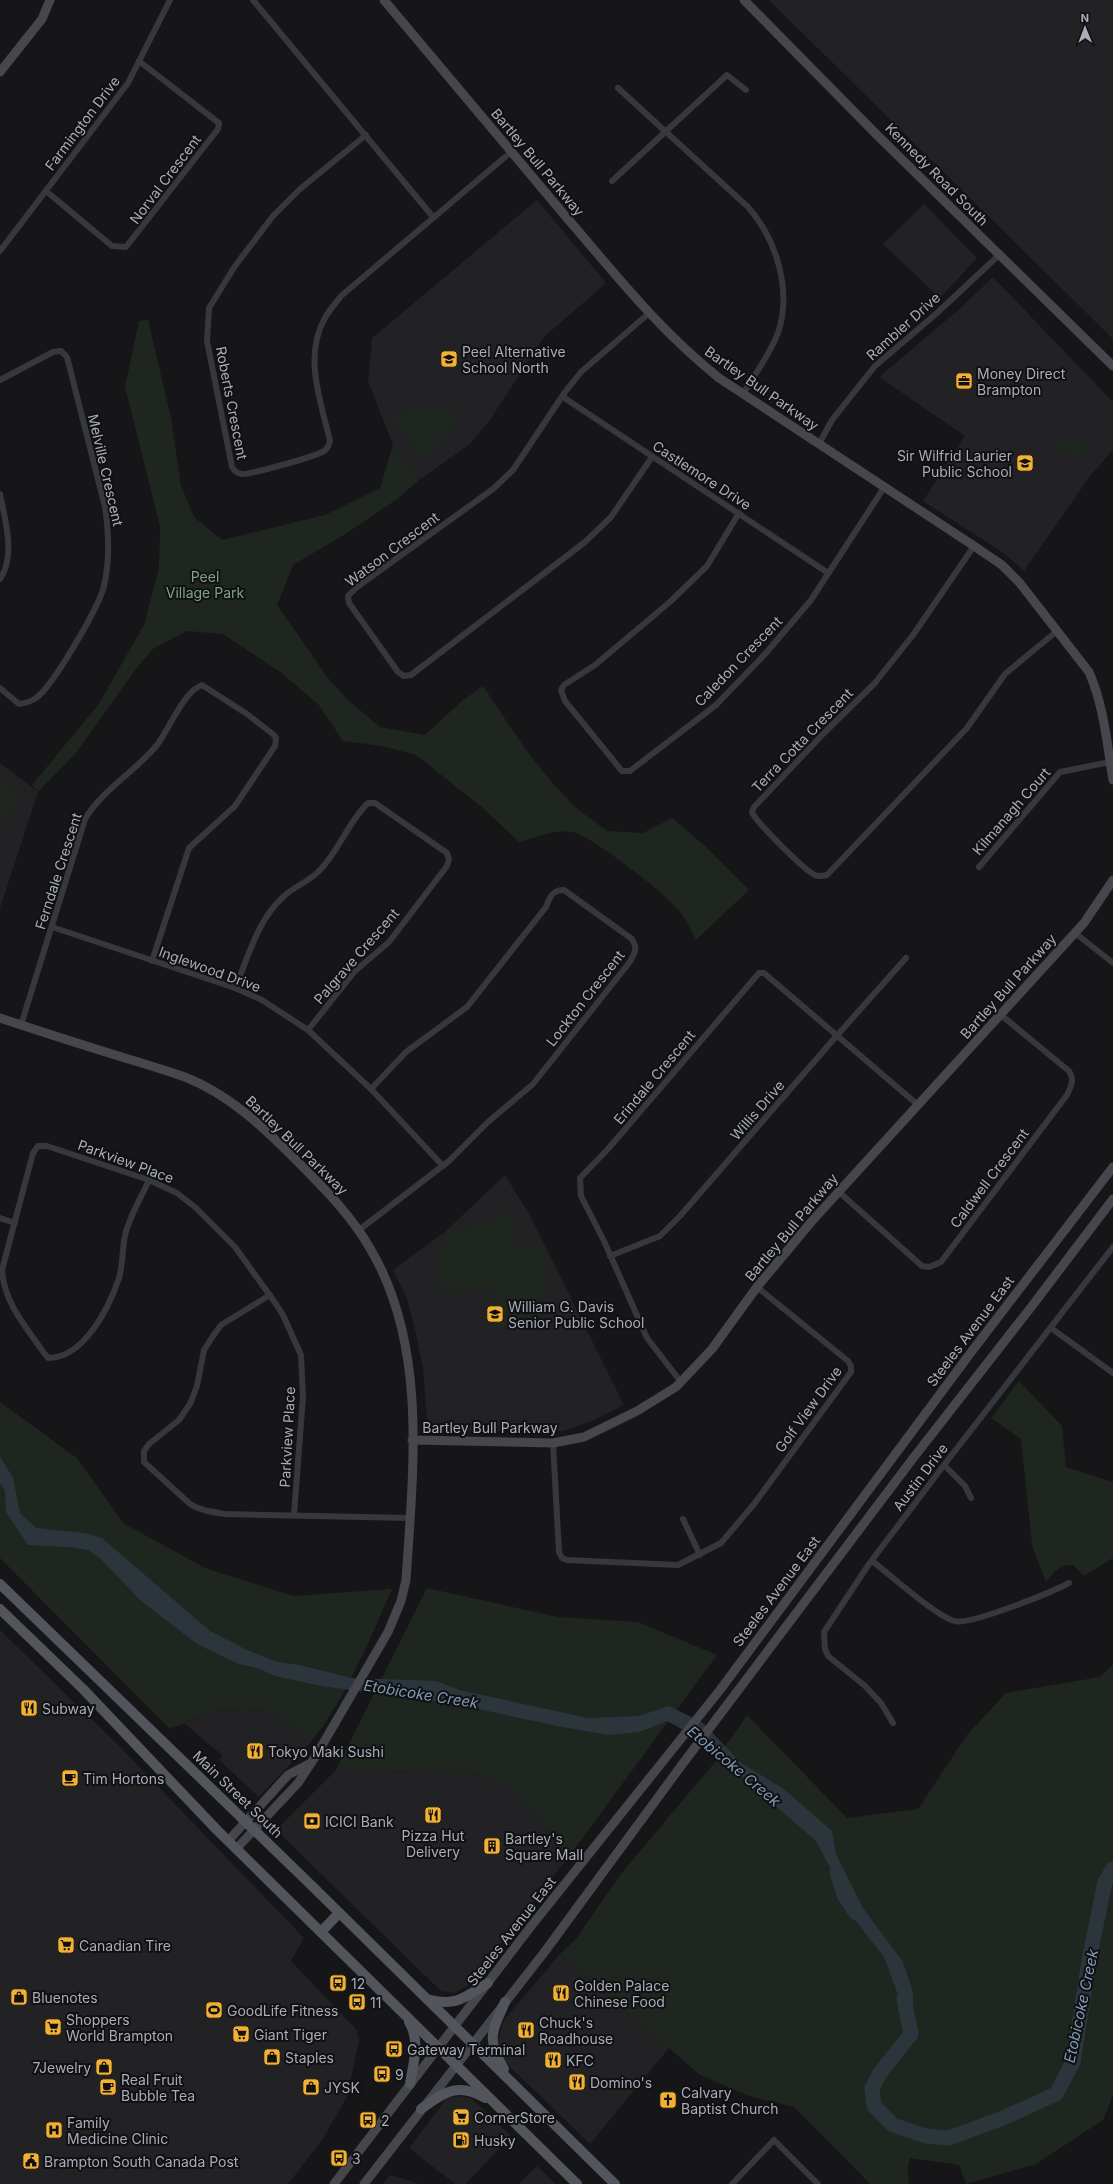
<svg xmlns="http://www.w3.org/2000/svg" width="1113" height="2184" viewBox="0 0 1113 2184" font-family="Inter,sans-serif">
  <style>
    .built { fill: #222225 }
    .green { fill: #1e261f }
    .water { fill: #2c353c }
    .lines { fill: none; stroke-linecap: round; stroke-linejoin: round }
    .river { stroke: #2c353c; stroke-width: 15 }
    .street { stroke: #37383d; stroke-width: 6 }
    .secondary { stroke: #45474d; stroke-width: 9 }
    .primary { stroke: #53555c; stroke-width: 10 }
    .labels { text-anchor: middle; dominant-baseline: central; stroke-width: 4; stroke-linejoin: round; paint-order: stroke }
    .street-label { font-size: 14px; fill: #a8adb8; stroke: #111113 }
    .poi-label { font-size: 14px; fill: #a8adb8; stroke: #111113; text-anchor: start }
    .park-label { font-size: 14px; fill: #7fa381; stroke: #111113 }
    .water-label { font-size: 15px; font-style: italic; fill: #7f9bb3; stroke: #111113 }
  </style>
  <rect width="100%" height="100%" fill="#161618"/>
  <g class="built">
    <path d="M769,0h344v339z"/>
    <path d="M537,200l69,83 -62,54 -54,83 -20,24 -51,36 -26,-35 -25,-64 4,-43z"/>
    <path d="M924,204l53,54 -37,40 -57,-54z"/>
    <path d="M993,277l120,125v48l-23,26 -66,95 -19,-17 -82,-53 42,-65 -86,-59 77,-65z"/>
    <path d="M0,763l38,29 -38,116z"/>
    <path d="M505,1175l24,39 95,191 -32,16 -29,10h-135l-5,-62 -8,-39 -8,-31 -14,-29 53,-39z"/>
    <path d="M0,1630l118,115 186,193 -13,23 65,68 3,11 -12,57 -25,43 -34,44h-288z"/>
    <path d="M217,1709l55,2 39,31 -52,55 -40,-37 3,-5 -38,-32z"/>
    <path d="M336,1770l140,3 33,15 61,67 -103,131 -12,7 -14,-2 -165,-161z"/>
    <path d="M560,1954l109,94 -79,96 -87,-84 -5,-19 6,-21z"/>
    <path d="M457,2096l14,2 40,38 -45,48h-11l-46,-36 38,-50z"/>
    <path d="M537,2166l19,18h-37z"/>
    <path d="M390,2175l27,8 1,1h-35z"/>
  </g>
  <g class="green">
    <path d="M148,320l23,98 10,68 14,32 27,22 103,-25 55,-27 13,-43 26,35 -22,19 -50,34 -54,32 -16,40 51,73 20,22 32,27 45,8 38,-35 20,-14 43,64 23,29 26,28 32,24 36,2 29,-15 34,29 43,43 -53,50c-5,-9 -9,-19 -15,-27 -12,-17 -86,-74 -105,-80 -19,-5 -39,4 -57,9l-36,-34 -67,-53 -34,-9 -39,-5 -24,-36 -40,-34 -56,-37 -36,-3 -33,17 -19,22 -59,83 -38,39 -6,-7 66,-80 46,-80 15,-57 1,-41 -35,-140 14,-66z"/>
    <path d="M428,405l19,6 13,8 -35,41 -34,-41 16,-9z"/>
    <path d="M1058,438l28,5 -2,12 -28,-4z"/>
    <path d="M0,778l22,17 -22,28z"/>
    <path d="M510,1214l5,6v26l30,-1 1,45h-5l12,33 -4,6 -54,-2c-5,-13 -4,-23 0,-36l-58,2 -1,-45h12l-6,-13z"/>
    <path d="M1019,1381l43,45 4,41 47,15v76l-29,18 -11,-11c-13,-1 -19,7 -27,17l-14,-37 -11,-106 -30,-21z"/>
    <path d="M0,1402l77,56 46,65 82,45 88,28 99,-7c-22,50 -47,111 -81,153l-39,-31 -55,-2 -47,20 -170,-171z"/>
    <path d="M427,1588l131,29 80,5 79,33 -147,200 -61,-67 -33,-15 -140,-3z"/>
    <path d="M1113,1665v430l-10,25 -67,44 -70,20 -7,-19 -49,-7 -2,10 1,16h-39l-76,-77 -45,-11 -49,-21 -140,-121 16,-15 44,-64 95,-113 32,-47 100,103 71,-9 49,-74 39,-42 94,-16z"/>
  </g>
  <path class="water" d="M0,1456l13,22 7,35 16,15 49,5 17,5 108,93 37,19 30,12 23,3 52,13 84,3 23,9 129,28 51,-2 30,-10 34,17 37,39 45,28 47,41 4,23 27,54 40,54 10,30v27h-6l-23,-62 -36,-46 -4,-17 -28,-53 -123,-106 -26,-14 -28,11 -31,3 -51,-9 -102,-22 -134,-18 -46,-10 -15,-7 -21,-5 -42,-20 -57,-44 -39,-41 -13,-9 -19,-3 -41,-2 -22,-33 -1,-21 -5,-8z"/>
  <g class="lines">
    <g class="river">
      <path d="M837,1872l7,23 12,18"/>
      <path d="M904,1999l7,35 -31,39 -8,15 2,18 19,19 33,11 23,2 54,-20 53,-24 17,-32 17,-107 15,-73 8,-13"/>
    </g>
    <g class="street">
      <path d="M253,0l180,217"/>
      <path d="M618,88l130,119c29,33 44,84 30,126 -8,21 -23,41 -35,61"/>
      <path d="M366,135l-66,54 -27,27 -38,50 -26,42 -2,33 25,126c3,4 4,6 10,7 7,1 75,-18 82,-23 3,-2 5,-6 6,-10 -9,-39 -27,-85 -5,-123 4,-8 11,-15 16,-22l170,-144"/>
      <path d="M612,181l115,-106 19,15"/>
      <path d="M46,191l66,55 14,1 92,-118 1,-6 -4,-3 -76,-59"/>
      <path d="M0,251l128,-168 42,-83"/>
      <path d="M648,314l-67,58 -16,20 -52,78 -20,19 -136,98 -9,9 1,7 49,69 6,4 7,-1 174,-133 26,-25 41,-60"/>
      <path d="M0,380l53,-28 8,-1 6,6 38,150c4,27 5,53 -1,79 -5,21 -51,100 -68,112 -5,4 -10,5 -17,6l-19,-16"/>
      <path d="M563,397l265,176"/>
      <path d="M819,444l13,-24 43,-54 62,-53 62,-58"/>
      <path d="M0,494c5,25 16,62 0,85"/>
      <path d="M739,513l-32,53 -36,35 -76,64 -31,20 -3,5 4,11 57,70h8l9,-7 77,-59 50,-52 45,-53 74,-114"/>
      <path d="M974,546l-61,89 -39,49 -49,48 -71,75 -2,5c3,9 53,59 63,63 4,2 8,1 12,0l140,-147 38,-54 52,-43"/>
      <path d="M979,867l81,-95 50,-10"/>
      <path d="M52,927l183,61 27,12 46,30 63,59 72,77"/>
      <path d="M1075,933l38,30"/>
      <path d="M235,988c13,-30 23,-69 48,-91 10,-10 25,-15 35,-25 20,-19 30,-50 50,-69h7l72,50 2,6 -2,7 -58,76 -34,29 -47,59"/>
      <path d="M21,1025l64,-206c18,-30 50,-47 72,-74 12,-16 27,-54 45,-60l45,29 27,21 2,3 -1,8 -40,60 -46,42 -37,113"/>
      <path d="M149,1180c-8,18 -20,37 -24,56 -3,14 -2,29 -6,42 -10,30 -35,80 -71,80l-4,-5c-18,-26 -40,-50 -42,-83l31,-117 5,-7h9l102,34 28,13 19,15 39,39 41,57 7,11 18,40 2,41 -9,119"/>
      <path d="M839,1192l83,74 7,1 12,-5 126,-167c4,-9 8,-15 2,-24l-68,-56"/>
      <path d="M0,1218l15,5"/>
      <path d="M359,1230l90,-69 39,-39 45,-38 96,-121c6,-10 9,-14 3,-24l-68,-49c-12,0 -14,7 -18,17l-79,100 -61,45 -35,37"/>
      <path d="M610,1256l50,-20 20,-20 153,-176 73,-82"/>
      <path d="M270,1295l-49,30 -8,11 -9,14 -7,36 -7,18 -11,16 -30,24 -5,7v11l46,42c11,7 23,8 35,10l185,4"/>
      <path d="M1051,1328l62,45"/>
      <path d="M681,1382l-34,-44 -43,-97 -23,-45 -1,-18 28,-29 151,-176h5l154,132"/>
      <path d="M553,1443l6,109 3,6 5,2 111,5 43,-22 33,-39 97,-132v-6l-3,-5 -91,-74"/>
      <path d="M944,1465l21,21 6,12"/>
      <path d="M683,1519l17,36"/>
      <path d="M872,1561c19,14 62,54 82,60 15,5 98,-29 115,-38"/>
      <path d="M893,1723l-12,-20 -17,-18 -36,-29 -3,-7 -1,-17 45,-68 75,-99 169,-218"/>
      <path d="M732,2184l42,-44 44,44"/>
    </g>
    <g class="secondary">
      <path d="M384,0c61,73 122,145 183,218 50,58 91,111 152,160l255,168 28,19 17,17 70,90c15,34 18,72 24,108"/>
      <path d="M744,0l135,137 234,229"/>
      <path d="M0,72l42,-53 8,-19"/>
      <path d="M0,1018c42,14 83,27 125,40 20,6 40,12 60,19 45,18 77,49 110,82 28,28 57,57 76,91 57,97 42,222 35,330l-5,21 -13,31 -71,122 -19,29 -62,66"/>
      <path d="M412,1440l141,3 31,-6 53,-26 39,-24 36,-38 45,-62 55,-66 272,-298 29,-43"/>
      <path d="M228,1841l60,-66 21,-11"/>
      <path d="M334,2184l198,-259 188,-235 252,-339 141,-184"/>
      <path d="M364,2184l182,-234 135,-184 233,-309 118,-151 81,-107"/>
    </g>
    <g class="primary">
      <path d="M0,1584l309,299 306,301"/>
      <path d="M0,1609l83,80 134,141 360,354"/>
      <path d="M321,1932l18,-19"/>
      <path d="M427,1999c29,8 37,-1 61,-16"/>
      <path d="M409,2022c12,20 4,41 1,62"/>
      <path d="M504,2069c-18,-30 -12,-37 1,-67"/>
      <path d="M421,2109c23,-17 37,-27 64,-11"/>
    </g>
  </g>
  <defs>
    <symbol id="school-square" viewBox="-11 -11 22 22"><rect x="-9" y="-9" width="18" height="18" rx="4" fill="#f2b134" stroke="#111113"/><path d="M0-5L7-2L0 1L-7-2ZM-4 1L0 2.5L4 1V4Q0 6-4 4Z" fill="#111"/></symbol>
    <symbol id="office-square" viewBox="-11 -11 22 22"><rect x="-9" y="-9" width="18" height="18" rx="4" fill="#f2b134" stroke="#111113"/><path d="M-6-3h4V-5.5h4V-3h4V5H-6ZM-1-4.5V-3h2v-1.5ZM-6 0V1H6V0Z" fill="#111"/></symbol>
    <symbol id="restaurant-square" viewBox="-11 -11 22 22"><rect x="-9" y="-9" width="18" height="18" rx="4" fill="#f2b134" stroke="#111113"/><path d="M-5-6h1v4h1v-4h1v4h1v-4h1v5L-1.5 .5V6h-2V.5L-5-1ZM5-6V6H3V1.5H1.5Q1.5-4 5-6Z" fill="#111"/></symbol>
    <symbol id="cafe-square" viewBox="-11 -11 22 22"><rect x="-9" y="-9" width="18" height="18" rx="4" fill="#f2b134" stroke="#111113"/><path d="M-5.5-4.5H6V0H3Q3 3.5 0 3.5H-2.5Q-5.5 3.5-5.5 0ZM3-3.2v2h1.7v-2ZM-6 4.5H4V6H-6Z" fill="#111"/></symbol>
    <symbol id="bank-square" viewBox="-11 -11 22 22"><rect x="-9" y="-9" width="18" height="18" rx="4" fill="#f2b134" stroke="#111113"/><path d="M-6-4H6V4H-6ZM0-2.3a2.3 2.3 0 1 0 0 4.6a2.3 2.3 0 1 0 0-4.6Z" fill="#111"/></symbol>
    <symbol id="building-square" viewBox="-11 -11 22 22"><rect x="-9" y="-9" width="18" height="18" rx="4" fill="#f2b134" stroke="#111113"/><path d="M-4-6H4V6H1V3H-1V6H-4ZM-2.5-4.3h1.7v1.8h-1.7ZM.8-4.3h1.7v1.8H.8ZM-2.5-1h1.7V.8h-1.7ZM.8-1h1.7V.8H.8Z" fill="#111"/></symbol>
    <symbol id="supermarket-square" viewBox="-11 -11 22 22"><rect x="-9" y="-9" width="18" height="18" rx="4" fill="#f2b134" stroke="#111113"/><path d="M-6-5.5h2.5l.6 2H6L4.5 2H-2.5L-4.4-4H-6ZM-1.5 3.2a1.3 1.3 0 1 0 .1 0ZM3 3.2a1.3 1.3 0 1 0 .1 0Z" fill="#111"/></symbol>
    <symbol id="bus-square" viewBox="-11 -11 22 22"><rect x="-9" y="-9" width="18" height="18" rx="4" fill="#f2b134" stroke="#111113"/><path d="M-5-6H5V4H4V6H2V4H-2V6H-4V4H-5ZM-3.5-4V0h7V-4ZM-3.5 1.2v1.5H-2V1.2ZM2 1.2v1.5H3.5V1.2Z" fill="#111"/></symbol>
    <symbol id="shop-square" viewBox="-11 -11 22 22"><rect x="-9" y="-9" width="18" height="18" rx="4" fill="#f2b134" stroke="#111113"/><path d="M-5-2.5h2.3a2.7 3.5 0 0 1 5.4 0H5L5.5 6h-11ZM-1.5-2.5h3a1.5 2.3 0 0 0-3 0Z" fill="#111"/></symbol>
    <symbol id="stadium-square" viewBox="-11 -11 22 22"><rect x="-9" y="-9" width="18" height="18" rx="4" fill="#f2b134" stroke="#111113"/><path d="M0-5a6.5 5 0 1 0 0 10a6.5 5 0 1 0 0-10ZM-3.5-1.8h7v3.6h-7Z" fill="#111"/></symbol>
    <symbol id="church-square" viewBox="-11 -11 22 22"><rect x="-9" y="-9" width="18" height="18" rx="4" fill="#f2b134" stroke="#111113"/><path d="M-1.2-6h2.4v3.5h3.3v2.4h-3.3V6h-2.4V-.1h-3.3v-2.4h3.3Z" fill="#111"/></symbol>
    <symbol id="hospital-square" viewBox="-11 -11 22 22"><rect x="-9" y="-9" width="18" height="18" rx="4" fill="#f2b134" stroke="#111113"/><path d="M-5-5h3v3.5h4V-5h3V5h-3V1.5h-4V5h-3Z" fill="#111"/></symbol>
    <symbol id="fuel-square" viewBox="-11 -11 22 22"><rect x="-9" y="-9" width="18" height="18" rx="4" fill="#f2b134" stroke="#111113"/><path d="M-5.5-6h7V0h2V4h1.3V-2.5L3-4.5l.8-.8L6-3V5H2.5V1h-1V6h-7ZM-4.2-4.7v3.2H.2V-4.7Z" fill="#111"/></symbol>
    <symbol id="civic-square" viewBox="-11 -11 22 22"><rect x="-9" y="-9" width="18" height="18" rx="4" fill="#f2b134" stroke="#111113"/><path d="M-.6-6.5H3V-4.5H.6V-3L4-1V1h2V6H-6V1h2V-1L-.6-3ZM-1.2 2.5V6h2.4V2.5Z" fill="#111"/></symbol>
  </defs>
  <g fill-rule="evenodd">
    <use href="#school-square" x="439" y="349" width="20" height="20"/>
    <use href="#office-square" x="954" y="371" width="20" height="20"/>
    <use href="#school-square" x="1015" y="453" width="20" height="20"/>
    <use href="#school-square" x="485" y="1304" width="20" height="20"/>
    <use href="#restaurant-square" x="19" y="1698" width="20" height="20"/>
    <use href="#restaurant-square" x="245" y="1741" width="20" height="20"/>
    <use href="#cafe-square" x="60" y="1768" width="20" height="20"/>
    <use href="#restaurant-square" x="423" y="1805" width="20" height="20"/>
    <use href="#bank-square" x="302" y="1811" width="20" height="20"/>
    <use href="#building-square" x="482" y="1836" width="20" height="20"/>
    <use href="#supermarket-square" x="56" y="1935" width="20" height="20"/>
    <use href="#bus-square" x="328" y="1973" width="20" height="20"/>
    <use href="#restaurant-square" x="551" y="1983" width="20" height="20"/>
    <use href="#shop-square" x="9" y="1987" width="20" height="20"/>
    <use href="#bus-square" x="347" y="1992" width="20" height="20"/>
    <use href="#stadium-square" x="204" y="2000" width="20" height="20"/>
    <use href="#supermarket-square" x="43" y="2017" width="20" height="20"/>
    <use href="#restaurant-square" x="516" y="2020" width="20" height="20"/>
    <use href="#supermarket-square" x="231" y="2024" width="20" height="20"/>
    <use href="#bus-square" x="384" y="2039" width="20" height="20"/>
    <use href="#shop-square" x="262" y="2047" width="20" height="20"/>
    <use href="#restaurant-square" x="543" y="2050" width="20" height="20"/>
    <use href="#shop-square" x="94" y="2057" width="20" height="20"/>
    <use href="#bus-square" x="372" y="2064" width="20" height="20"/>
    <use href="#restaurant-square" x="567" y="2072" width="20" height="20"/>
    <use href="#cafe-square" x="98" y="2077" width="20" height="20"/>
    <use href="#shop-square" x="301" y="2077" width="20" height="20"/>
    <use href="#church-square" x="658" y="2090" width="20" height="20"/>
    <use href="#supermarket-square" x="451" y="2107" width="20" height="20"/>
    <use href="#bus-square" x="358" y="2110" width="20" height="20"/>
    <use href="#hospital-square" x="44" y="2120" width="20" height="20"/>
    <use href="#fuel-square" x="451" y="2130" width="20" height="20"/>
    <use href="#bus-square" x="329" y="2148" width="20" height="20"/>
    <use href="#civic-square" x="21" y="2151" width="20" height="20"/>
  </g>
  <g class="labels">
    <g class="street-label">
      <text transform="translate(82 123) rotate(-53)">Farmington Drive</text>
      <text transform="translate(538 162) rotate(50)">Bartley Bull Parkway</text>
      <text transform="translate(937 174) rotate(45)">Kennedy Road South</text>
      <text transform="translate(165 179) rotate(-53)">Norval Crescent</text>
      <text transform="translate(903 326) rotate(-42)">Rambler Drive</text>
      <text transform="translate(762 388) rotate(35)">Bartley Bull Parkway</text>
      <text transform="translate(232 403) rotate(79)">Roberts Crescent</text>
      <text transform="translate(106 470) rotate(77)">Melville Crescent</text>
      <text transform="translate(702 475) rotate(33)">Castlemore Drive</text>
      <text transform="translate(392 549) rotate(-37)">Watson Crescent</text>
      <text transform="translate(738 661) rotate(-46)">Caledon Crescent</text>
      <text transform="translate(802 740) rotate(-46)">Terra Cotta Crescent</text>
      <text transform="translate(1011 811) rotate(-49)">Kilmanagh Court</text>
      <text transform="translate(58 871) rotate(-72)">Ferndale Crescent</text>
      <text transform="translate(356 956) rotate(-49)">Palgrave Crescent</text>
      <text transform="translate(210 969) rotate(20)">Inglewood Drive</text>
      <text transform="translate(1008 986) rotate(-48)">Bartley Bull Parkway</text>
      <text transform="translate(585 998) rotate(-52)">Lockton Crescent</text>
      <text transform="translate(654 1077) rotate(-50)">Erindale Crescent</text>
      <text transform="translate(757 1110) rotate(-49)">Willis Drive</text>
      <text transform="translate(297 1145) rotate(44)">Bartley Bull Parkway</text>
      <text transform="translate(126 1161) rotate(20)">Parkview Place</text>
      <text transform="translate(989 1178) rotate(-53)">Caldwell Crescent</text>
      <text transform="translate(791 1227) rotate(-50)">Bartley Bull Parkway</text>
      <text transform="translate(970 1331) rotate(-53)">Steeles Avenue East</text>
      <text transform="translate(808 1409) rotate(-54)">Golf View Drive</text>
      <text x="490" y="1427">Bartley Bull Parkway</text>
      <text transform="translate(287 1437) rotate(-87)">Parkview Place</text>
      <text transform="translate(920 1477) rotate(-53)">Austin Drive</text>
      <text transform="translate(776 1591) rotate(-53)">Steeles Avenue East</text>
      <text transform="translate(238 1794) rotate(44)">Main Street South</text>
      <text transform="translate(511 1931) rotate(-52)">Steeles Avenue East</text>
    </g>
    <g class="poi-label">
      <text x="462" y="351">Peel Alternative<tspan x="462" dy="16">School North</tspan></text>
      <text x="977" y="373">Money Direct<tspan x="977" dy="16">Brampton</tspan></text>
      <text x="1012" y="455" text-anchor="end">Sir Wilfrid Laurier<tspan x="1012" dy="16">Public School</tspan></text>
      <text x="508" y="1306">William G. Davis<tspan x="508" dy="16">Senior Public School</tspan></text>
      <text x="42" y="1708">Subway</text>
      <text x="268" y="1751">Tokyo Maki Sushi</text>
      <text x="83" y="1778">Tim Hortons</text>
      <text x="325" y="1821">ICICI Bank</text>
      <text x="433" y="1835" text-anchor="middle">Pizza Hut<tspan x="433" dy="16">Delivery</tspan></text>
      <text x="505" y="1838">Bartley's<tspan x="505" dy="16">Square Mall</tspan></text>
      <text x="79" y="1945">Canadian Tire</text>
      <text x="351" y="1983">12</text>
      <text x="574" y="1985">Golden Palace<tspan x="574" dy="16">Chinese Food</tspan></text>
      <text x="32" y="1997">Bluenotes</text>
      <text x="370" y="2002">11</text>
      <text x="227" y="2010">GoodLife Fitness</text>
      <text x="66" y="2019">Shoppers<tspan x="66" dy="16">World Brampton</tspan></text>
      <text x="539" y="2022">Chuck's<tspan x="539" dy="16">Roadhouse</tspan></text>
      <text x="254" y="2034">Giant Tiger</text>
      <text x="407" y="2049">Gateway Terminal</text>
      <text x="285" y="2057">Staples</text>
      <text x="566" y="2060">KFC</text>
      <text x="91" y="2067" text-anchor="end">7Jewelry</text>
      <text x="395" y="2074">9</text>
      <text x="121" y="2079">Real Fruit<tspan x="121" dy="16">Bubble Tea</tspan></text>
      <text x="590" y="2082">Domino's</text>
      <text x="324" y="2087">JYSK</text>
      <text x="681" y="2092">Calvary<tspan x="681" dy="16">Baptist Church</tspan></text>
      <text x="474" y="2117">CornerStore</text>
      <text x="381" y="2120">2</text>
      <text x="67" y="2122">Family<tspan x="67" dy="16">Medicine Clinic</tspan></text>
      <text x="474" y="2140">Husky</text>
      <text x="352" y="2158">3</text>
      <text x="44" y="2161">Brampton South Canada Post</text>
    </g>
    <g class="park-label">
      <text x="205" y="576">Peel<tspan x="205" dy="16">Village Park</tspan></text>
    </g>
    <g class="water-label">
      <text transform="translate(421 1694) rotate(9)">Etobicoke Creek</text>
      <text transform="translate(734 1766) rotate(40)">Etobicoke Creek</text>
      <text transform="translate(1081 2006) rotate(-78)">Etobicoke Creek</text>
    </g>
  </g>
  <g transform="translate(1085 28) rotate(359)" stroke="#111113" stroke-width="3" paint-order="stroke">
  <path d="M0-3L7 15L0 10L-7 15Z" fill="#a8adb8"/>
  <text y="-6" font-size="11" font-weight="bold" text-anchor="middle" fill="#a8adb8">N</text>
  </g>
</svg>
